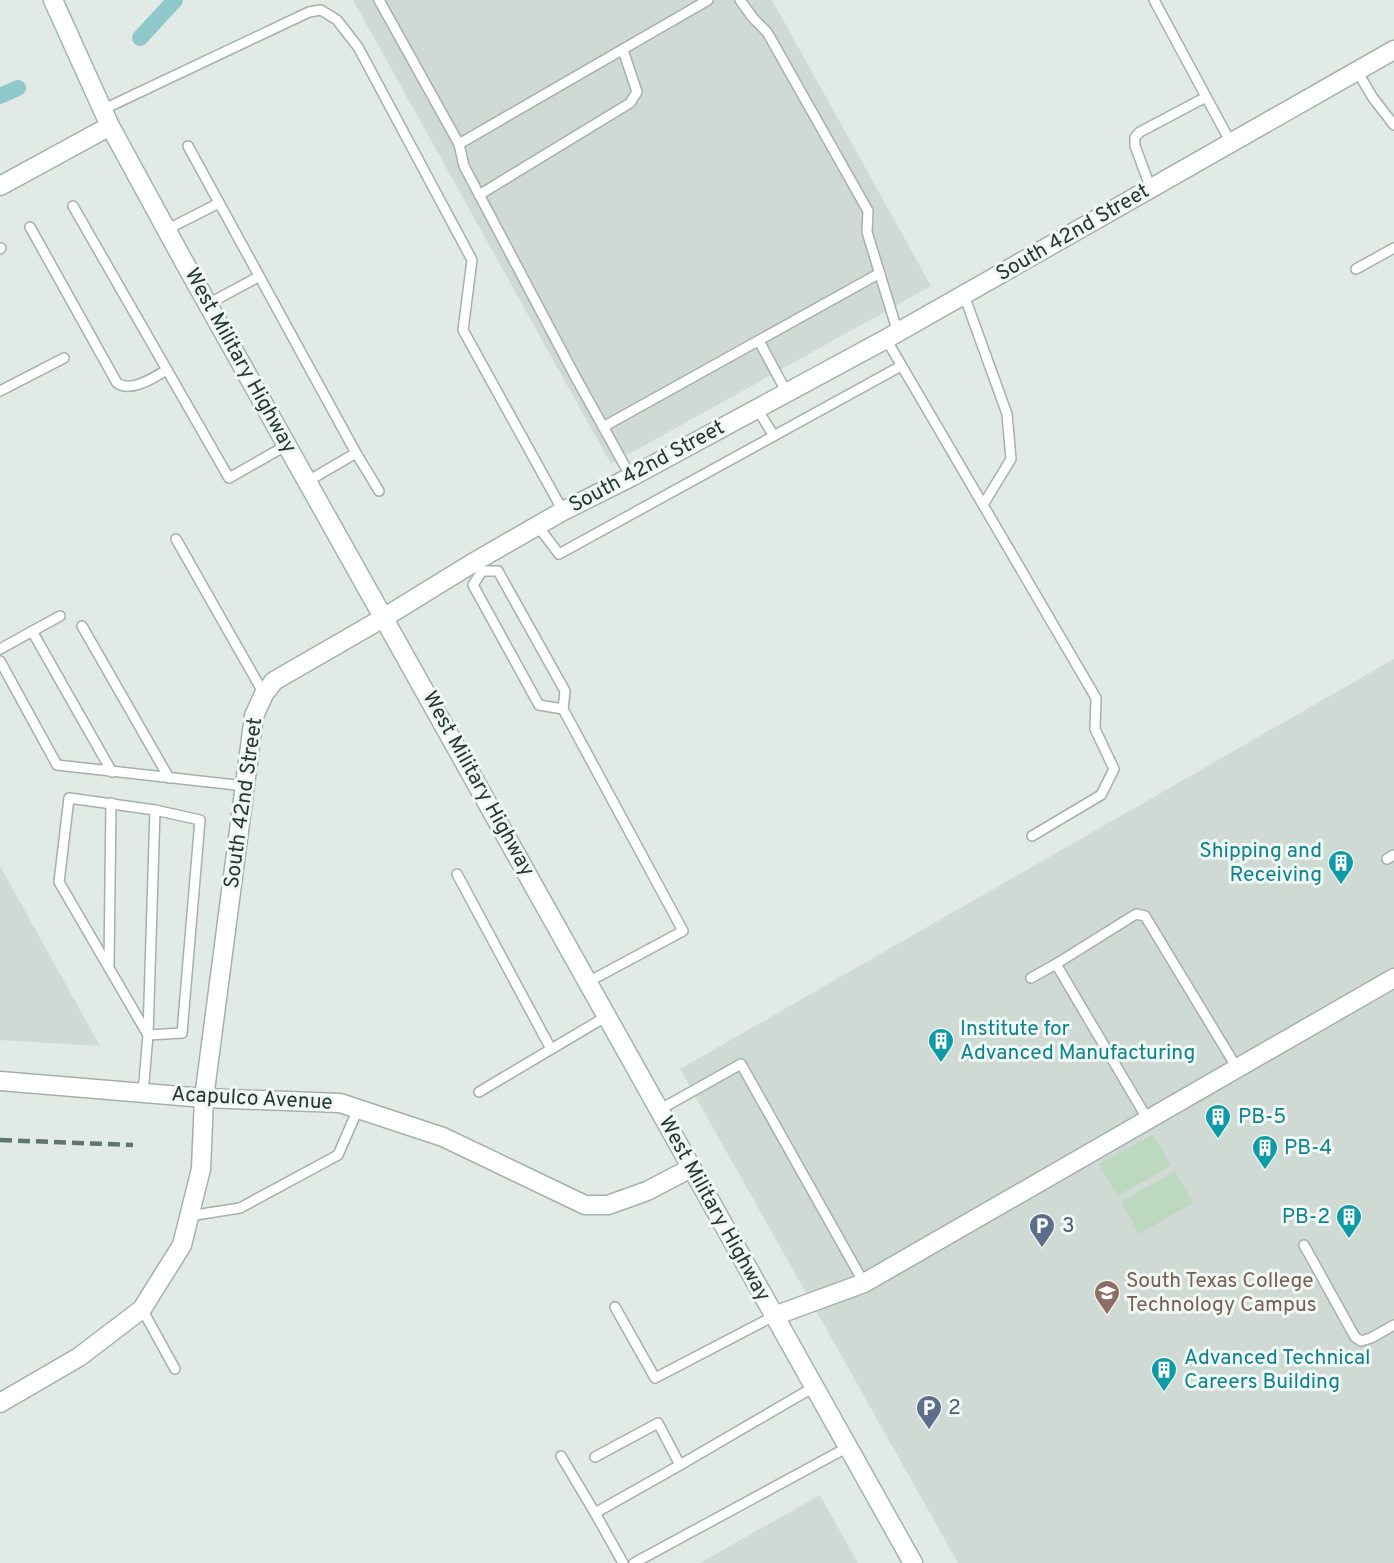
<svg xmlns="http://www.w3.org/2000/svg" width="1394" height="1563" viewBox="0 0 1394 1563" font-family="Overpass,sans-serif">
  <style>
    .built { fill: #cfdad4 }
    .green { fill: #bcd9c0 }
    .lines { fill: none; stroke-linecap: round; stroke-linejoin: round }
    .canal { stroke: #8ec8ca; stroke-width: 16 }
    .service-casing { stroke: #a4b1ab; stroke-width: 12 }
    .minor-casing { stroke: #a4b1ab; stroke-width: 21 }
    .secondary-casing { stroke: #a1b5ab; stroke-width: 21 }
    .service { stroke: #fff; stroke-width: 9 }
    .minor { stroke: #fff; stroke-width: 18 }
    .secondary { stroke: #fff; stroke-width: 18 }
    .rail { stroke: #5d756c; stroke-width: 4.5; stroke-dasharray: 12 6; stroke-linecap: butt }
    .labels { text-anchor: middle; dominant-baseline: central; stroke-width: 6; stroke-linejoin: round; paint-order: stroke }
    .street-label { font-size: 21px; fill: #233931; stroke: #f1f7f3 }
    .culture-label { font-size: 21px; fill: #0d838f; stroke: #f1f7f3; text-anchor: start }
    .service-label { font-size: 21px; fill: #4e5e75; stroke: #f1f7f3; text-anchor: start }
    .education-label { font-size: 21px; fill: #785e54; stroke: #f1f7f3; text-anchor: start }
  </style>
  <rect width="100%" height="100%" fill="#e1eae5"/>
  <g class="built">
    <path d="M353,0h419l159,286 -320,178z"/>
    <path d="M1394,659v904h-436l-278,-494z"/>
    <path d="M0,866l100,180 -100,-6z"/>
    <path d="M820,1495l38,68h-158z"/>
  </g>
  <g class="green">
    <path d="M1153,1134l18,32 -54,30 -18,-32z"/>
    <path d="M1175,1171l18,32 -54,31 -18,-32z"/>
  </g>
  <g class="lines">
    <g class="canal">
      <path d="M140,38l35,-38"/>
      <path d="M0,96l18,-8"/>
    </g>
    <defs>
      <g id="service">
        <path d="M379,0l80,144"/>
        <path d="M740,0l13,18 14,14 101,179 -1,21 31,101"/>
        <path d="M1154,0l77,143"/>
        <path d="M1357,71l16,27 21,27"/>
        <path d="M102,110l207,-98 12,-2 16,10 21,27 114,213 -9,70 100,181"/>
        <path d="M188,146l168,307 -48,28"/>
        <path d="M1151,189l-16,-43v-9l5,-5 66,-35"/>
        <path d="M479,195l151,-92 7,-11 -14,-42"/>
        <path d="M73,206l156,272 58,-33"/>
        <path d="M30,227l87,156c15,10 37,-6 50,-13"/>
        <path d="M166,230l53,-27"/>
        <path d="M0,249l1,-1"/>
        <path d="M1356,269l38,-21"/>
        <path d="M964,295l43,119 4,45 -28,46"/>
        <path d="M208,304l50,-27"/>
        <path d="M886,339l210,359 -1,31 19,40 -13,26 -69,41"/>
        <path d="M759,341l28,52"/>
        <path d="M0,391l64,-33"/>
        <path d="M757,409l17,27"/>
        <path d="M603,427l277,-154"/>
        <path d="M356,453l23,38"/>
        <path d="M631,477l-56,-101 -111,-210 -5,-22 249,-144"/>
        <path d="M537,525l22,29 342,-188"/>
        <path d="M176,539l88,155"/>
        <path d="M482,571h16l67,120 -2,18 120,222 -95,51"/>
        <path d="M482,571l-9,14 66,120 24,4"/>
        <path d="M82,626l87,152"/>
        <path d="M32,631l80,141"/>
        <path d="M0,649l60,-33"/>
        <path d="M0,661l57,104 188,21"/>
        <path d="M1387,859l7,-4"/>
        <path d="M457,874l94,175"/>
        <path d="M1056,964l80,-50 9,2 92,152"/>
        <path d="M109,965l2,-162"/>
        <path d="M1031,978l25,-14 92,156"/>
        <path d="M479,1092l128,-76"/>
        <path d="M143,1093l5,-58 7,-225 -86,-12 -10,84 89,153 34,-2 18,-213 -45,-10"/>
        <path d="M659,1110l82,-46 123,219"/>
        <path d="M189,1216l51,-8 98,-53 20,-46"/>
        <path d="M1304,1245l51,92 6,4 10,-3 23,-13"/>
        <path d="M615,1307l40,71 119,-62"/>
        <path d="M142,1309l33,60"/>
        <path d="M561,1456l34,57"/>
        <path d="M595,1457l63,-34 22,42 134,-78"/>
        <path d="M623,1563l-28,-50 85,-48"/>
        <path d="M634,1563l214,-116"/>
      </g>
      <g id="minor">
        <path d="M0,186l110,-60"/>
        <path d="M0,1081l204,17 136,5 103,34 142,68h23l39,-14 44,-23"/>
        <path d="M774,1316l90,-33 530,-305"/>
        <path d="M0,1403l79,-46 63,-48 40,-64 19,-76 3,-71 50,-382 10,-22 10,-13 111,-64 91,-56 87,-50 68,-34 255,-138 508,-289"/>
      </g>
      <path id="secondary" d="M53,0l57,126 73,134 730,1303"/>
    </defs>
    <use href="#service" class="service-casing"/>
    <use href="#minor" class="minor-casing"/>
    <use href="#secondary" class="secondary-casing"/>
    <use href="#service" class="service"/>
    <use href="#minor" class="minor"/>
    <use href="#secondary" class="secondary"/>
    <path class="rail" d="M0,1140l133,5"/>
  </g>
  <defs>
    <symbol id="building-pin" viewBox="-11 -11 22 30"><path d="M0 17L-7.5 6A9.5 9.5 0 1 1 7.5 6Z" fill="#0f9aa8" stroke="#f1f7f3"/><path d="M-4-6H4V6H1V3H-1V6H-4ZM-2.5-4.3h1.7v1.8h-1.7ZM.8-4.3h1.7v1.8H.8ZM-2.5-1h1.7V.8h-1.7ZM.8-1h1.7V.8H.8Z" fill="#fff"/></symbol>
    <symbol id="parking-pin" viewBox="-11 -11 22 30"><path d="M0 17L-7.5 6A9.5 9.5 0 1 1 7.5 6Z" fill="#5c6f8a" stroke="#f1f7f3"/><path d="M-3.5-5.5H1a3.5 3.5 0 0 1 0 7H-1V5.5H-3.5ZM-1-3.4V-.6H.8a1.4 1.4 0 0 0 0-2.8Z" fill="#fff"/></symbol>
    <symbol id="university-pin" viewBox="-11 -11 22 30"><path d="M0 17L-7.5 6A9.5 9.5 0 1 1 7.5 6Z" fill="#8d6e63" stroke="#f1f7f3"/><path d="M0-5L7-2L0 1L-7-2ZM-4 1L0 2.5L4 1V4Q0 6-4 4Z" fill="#fff"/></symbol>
  </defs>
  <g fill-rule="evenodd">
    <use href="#building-pin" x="1326" y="848" width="30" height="40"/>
    <use href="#building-pin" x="926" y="1026" width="30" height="40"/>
    <use href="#building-pin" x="1203" y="1102" width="30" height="40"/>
    <use href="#building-pin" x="1250" y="1133" width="30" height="40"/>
    <use href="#building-pin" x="1334" y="1202" width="30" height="40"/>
    <use href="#parking-pin" x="1027" y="1211" width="30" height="40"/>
    <use href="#university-pin" x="1092" y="1278" width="30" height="40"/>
    <use href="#building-pin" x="1149" y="1355" width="30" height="40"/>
    <use href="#parking-pin" x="914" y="1393" width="30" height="40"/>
  </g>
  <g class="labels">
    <g class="street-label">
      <text transform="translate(1073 233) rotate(-30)">South 42nd Street</text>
      <text transform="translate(240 361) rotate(61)">West Military Highway</text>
      <text transform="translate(647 467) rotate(-28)">South 42nd Street</text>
      <text transform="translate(478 784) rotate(61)">West Military Highway</text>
      <text transform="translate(244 803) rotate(-82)">South 42nd Street</text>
      <text transform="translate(252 1099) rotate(3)">Acapulco Avenue</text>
      <text transform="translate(714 1209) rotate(61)">West Military Highway</text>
    </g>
    <g class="culture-label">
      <text x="1322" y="851" text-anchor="end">Shipping and<tspan x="1322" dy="24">Receiving</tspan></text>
      <text x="960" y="1029">Institute for<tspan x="960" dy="24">Advanced Manufacturing</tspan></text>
      <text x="1238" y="1117">PB-5</text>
      <text x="1284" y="1148">PB-4</text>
      <text x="1330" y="1217" text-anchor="end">PB-2</text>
      <text x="1184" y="1358">Advanced Technical<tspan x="1184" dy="24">Careers Building</tspan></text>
    </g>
    <g class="service-label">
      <text x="1062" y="1226">3</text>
      <text x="948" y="1408">2</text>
    </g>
    <g class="education-label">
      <text x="1126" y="1281">South Texas College<tspan x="1126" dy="24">Technology Campus</tspan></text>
    </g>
  </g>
</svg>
